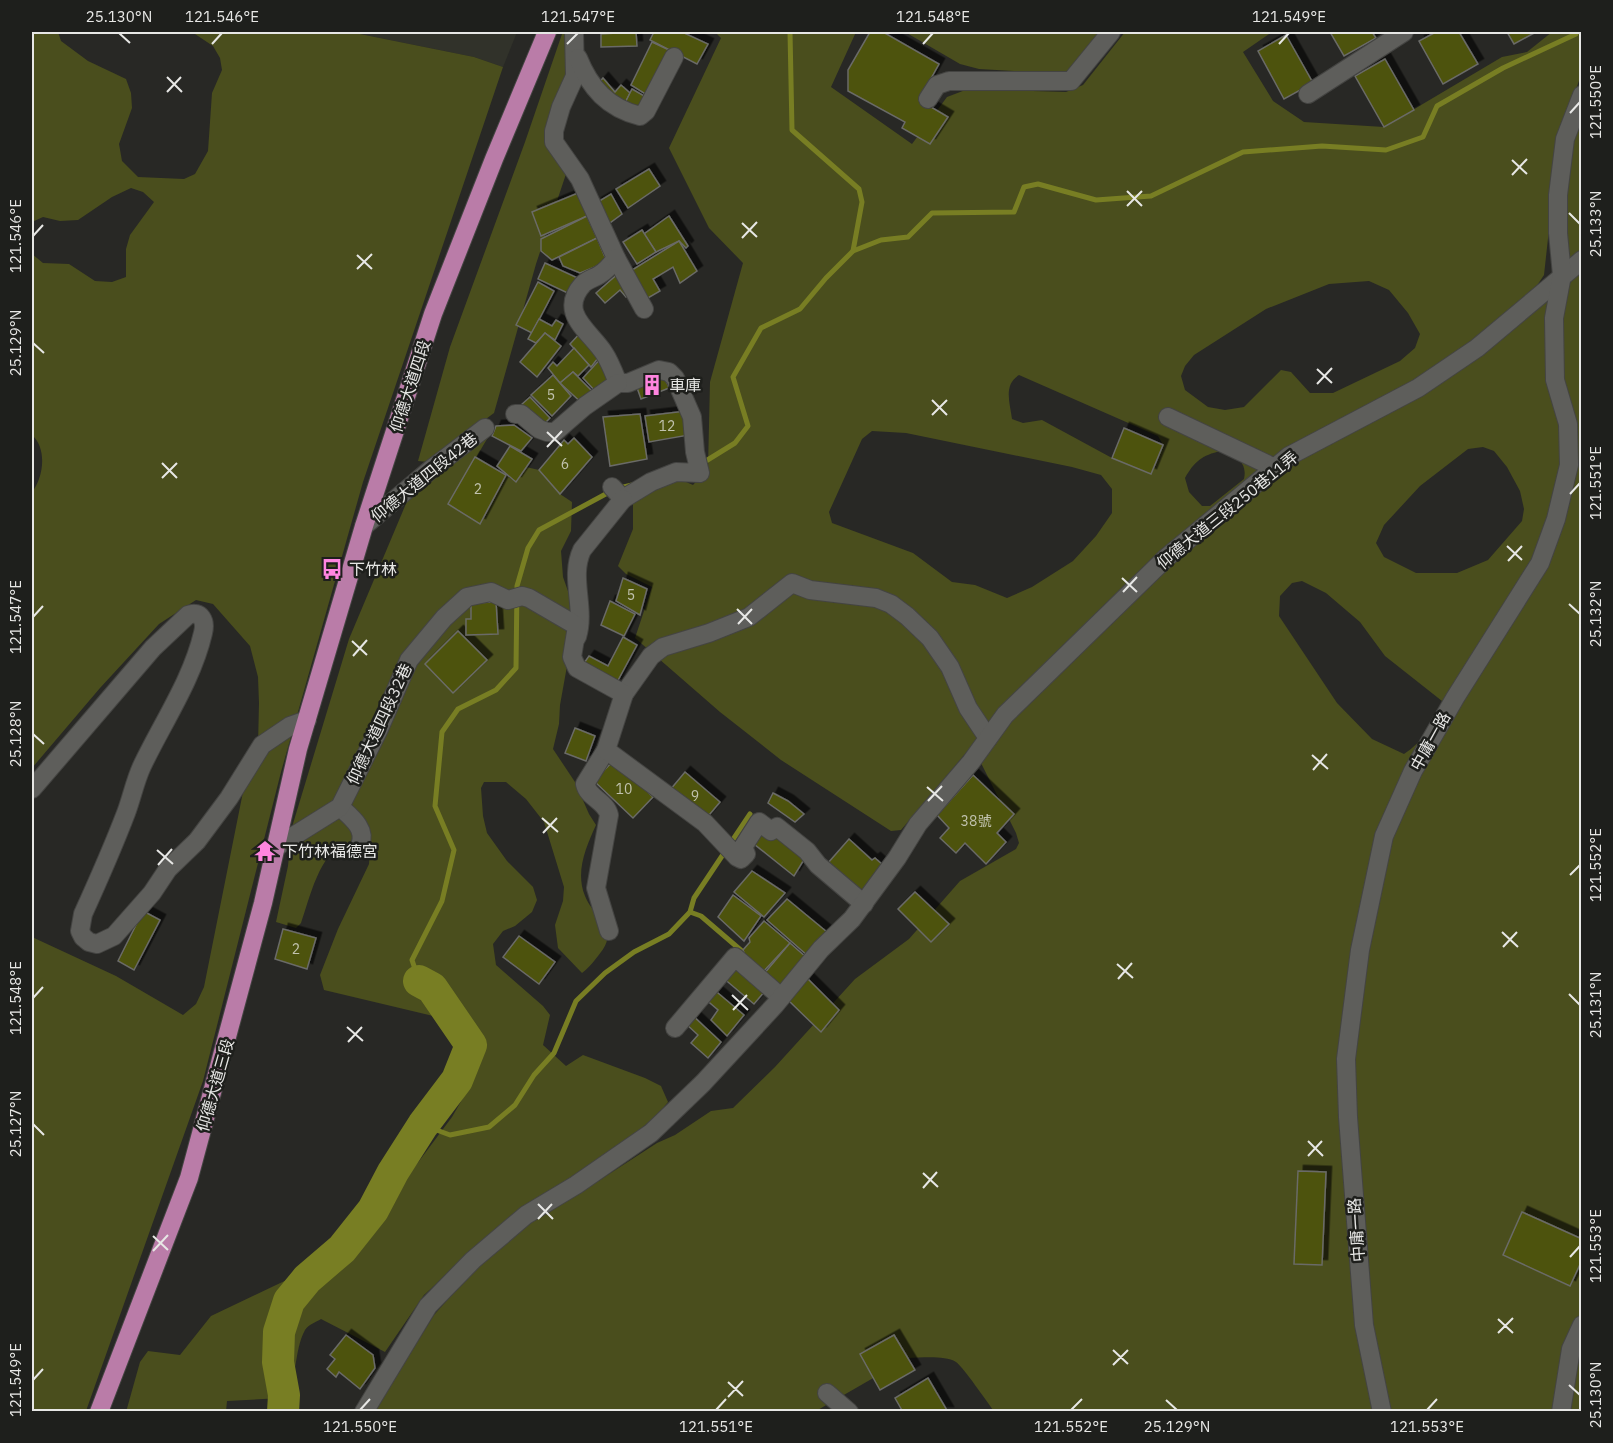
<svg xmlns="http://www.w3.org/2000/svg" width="1613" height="1443" viewBox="0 0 1613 1443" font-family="'IBM Plex Sans','Noto Sans TC',sans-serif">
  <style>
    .built { fill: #31322a }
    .green { fill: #4a4e1d; fill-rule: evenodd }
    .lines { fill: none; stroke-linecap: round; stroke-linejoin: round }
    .stream { stroke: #787e23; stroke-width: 5 }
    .river { stroke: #787e23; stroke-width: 32 }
    .building { fill: #4e5208; stroke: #6a6b67; stroke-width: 1.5; filter: url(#shadow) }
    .minor-casing { stroke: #444442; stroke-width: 20 }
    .major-casing { stroke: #444442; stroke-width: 20 }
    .minor { stroke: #5e5e5b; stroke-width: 18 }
    .major { stroke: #ba7ca8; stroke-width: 18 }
    .ticks { fill: none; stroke: #e7e7e5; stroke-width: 2 }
    .labels { text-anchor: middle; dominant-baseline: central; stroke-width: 5; stroke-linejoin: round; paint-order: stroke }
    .number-label { font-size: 14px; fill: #c1c2ae }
    .poi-label { font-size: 16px; fill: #e7e7e5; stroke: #1e1f1c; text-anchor: start }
    .street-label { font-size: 16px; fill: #e7e7e5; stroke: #1e1f1c }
    .neatline { fill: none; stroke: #e7e7e5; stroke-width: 2 }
    .ticks-label { font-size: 15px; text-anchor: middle; fill: #e7e7e5 }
  </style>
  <defs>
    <filter id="shadow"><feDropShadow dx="5.5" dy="-5.5" stdDeviation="0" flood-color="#0009"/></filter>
  </defs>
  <rect width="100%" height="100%" fill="#282825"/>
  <path class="built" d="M350,32h167l-14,35 -29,-10z"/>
  <g class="green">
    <path d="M32,32h26l3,9 27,20 38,18 5,14 1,15 -13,36 3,17 16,16 46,2 11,-5 13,-23 4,-58 10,-23 -2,-12 -7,-12 -21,-14h158l124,25 29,10 -140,415 -82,290 -78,309 -117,330h-54v-474l84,39 67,39 13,-11 8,-17 40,-200 14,-41 1,-43 -1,-26 -8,-31 -37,-42 -17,-4 -37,24 -59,64 -68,80v-276c12,-15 15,-44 0,-57v-181l11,9 26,1 26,17 17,1 14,-5v-28l4,-14 24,-33 -11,-10 -12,-4 -19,9 -34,23 -18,1 -17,-4 -11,5z"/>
    <path d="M715,32h141l-25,55 81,57 35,-47 21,-8 98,3 17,-7 42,-53h147l-29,20 30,49 31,21 80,5 118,-70 25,-5 25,-20h29v43l-22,63 -15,137 -12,18 -58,52 -54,34 -130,66 -315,297 -74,88 -10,1 -110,-71 -61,-48 -85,-74 17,-51 -26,-13 -8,-8 15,-37v-27l37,-27 23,10 15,-17 2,-86 33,-119 -34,-35 -40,-80 52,-110zM1369,281l20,9 19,23 12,21 -5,14 -15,13 -67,32h-23l-19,-21 -10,-2 -37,37 -19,3 -17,-3 -23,-17 -4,-14 4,-10 9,-11 72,-46 63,-25zM1019,375l139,61 5,9 -12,29 -39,-16 -70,-38 -19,3 -11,-4c-2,-16 -9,-34 7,-44zM872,431l34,2 166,34 29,8 11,14v24l-16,23 -23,25 -41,26 -25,11 -32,-13 -23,-3 -39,-29 -81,-30 -3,-11 33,-73zM1221,451c13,4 27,10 23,28l-34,27h-8l-13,-14 -4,-14c9,-16 17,-23 36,-27z"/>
    <path d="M905,32h198l-35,42 -89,-5 -19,-5z"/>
    <path d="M569,33v44l-13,29 11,65 -31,93 -42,149 -66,49 -10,-1 32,-114 75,-205 37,-108z"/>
    <path d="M1581,114v1297h-587c-8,-10 -29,-42 -38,-49 -12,-7 -35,-4 -48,-4l-92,53 -442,1 60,-97 40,-45 57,-48 72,-44 54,-35 18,-8 36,-24 22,-3 42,-41 80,-88 54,-40 51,-58 56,-32 3,-6 -3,-10 -36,-72 29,-41 161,-159 121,-100 262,-166 19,-155zM1483,447l11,4 13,16 13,24 4,18 -2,12 -34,39 -31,13h-41l-32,-16 -8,-14 8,-18 36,-39 48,-37zM1302,581l24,12 34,29 25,34 57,45c-4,20 -21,42 -38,53l-32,-15 -35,-36 -58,-87 1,-20 12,-13z"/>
    <path d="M490,434l-41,69 31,21 26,-49 10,7 10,-15 13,3 21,24 12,8 -1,29 -10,20 2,26 6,17 2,29 -4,43 -7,39 -1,19 -6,25 22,33 14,32 7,11c-10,22 -21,47 -11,71 9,22 34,33 16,56 -6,8 -11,15 -19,21l-24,-25 -3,-23 8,-24 1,-14 -20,-65 -18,-23 -20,-17h-22l-3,6 2,28 4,17 20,28 26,26 4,13 -5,12 -17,14 -12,5 -10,13 3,21 47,41 7,9 -7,30 23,21 17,-11 62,23 16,8 7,16 -8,10 -43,38 -87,52 -41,34 -65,59 -39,57 -64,-33c-5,3 -13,6 -16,11 -12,22 -6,50 -23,68l-55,3 -1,10 -100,1 14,-50 8,-11 32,4 31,-39 84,-40 45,-33 50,-43 62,-83 22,-38 2,-44 -26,-15 -126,-30 -4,-15 18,-46 31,-65 1,-14c-7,-2 -17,-7 -23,-6 -27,5 -38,57 -46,79l-5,5 -20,-6 12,-56 4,-39 57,-188 64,-152z"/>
  </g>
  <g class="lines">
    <g class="stream">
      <path d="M853,251l28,-11 27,-3 24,-24 82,-1 10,-25 14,-3 58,16 55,-4 92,-44 79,-6 64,4 37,-13 14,-31 66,-38 73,-34 1,-2"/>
      <path d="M701,464l34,-21 13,-17 -15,-49 28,-49 39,-19 26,-31 27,-27 9,-49 -3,-13 -67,-59 -2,-98"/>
      <path d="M690,912l11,4 42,36"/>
      <path d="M419,981l-7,-21 30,-59 12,-51 -19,-44 7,-74 16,-23 38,-19 20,-22 1,-82 11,-38 11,-18 76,-41 17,-4"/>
      <path d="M423,1125l27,10 39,-8 26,-22 19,-30 20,-22 22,-52 29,-28 29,-21 35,-18 21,-22 4,-14 56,-84"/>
    </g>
    <path class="river" d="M283,1412l1,-17 -6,-33 1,-30 10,-31 18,-22 35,-30 31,-39 20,-38 30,-47 34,-45 14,-35 -39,-57 -13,-7"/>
  </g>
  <g class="building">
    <path d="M636,32l1,14 -36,1v-13z"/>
    <path d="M654,32h28l26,12 -11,20 -47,-24z"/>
    <path d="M870,32h13l56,32 -20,36 29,17 -18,27 -28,-16 3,-6 -57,-31v-21z"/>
    <path d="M1330,32h42l4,6 -32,18z"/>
    <path d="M1436,32h23l19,32 -35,20 -24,-43z"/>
    <path d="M1507,32h29l-22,12z"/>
    <path d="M1286,35l27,48 -29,16 -26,-48z"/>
    <path d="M652,42l17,8 -22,45 -16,-10z"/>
    <path d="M1385,59l29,51 -30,17 -29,-51z"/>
    <path d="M603,78l12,14 6,-7 9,8 -5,10 -28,-18z"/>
    <path d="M632,89l14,8 -7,15 -14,-9z"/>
    <path d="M649,169l11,17 -32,22 -12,-19z"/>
    <path d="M578,193l9,23 -46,20 -9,-24z"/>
    <path d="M611,194l11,20 -15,11 -11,-22z"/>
    <path d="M587,216l10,22 -45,22 -11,-9v-12z"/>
    <path d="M669,216l19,30 -2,2 -7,-7 -23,11 -12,-18z"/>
    <path d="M642,230l14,22 -19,12 -14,-22z"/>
    <path d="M597,238l10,24 -27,11 -17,-7 -4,-9z"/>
    <path d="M679,241l18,30 -17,12 -7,-16 -20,12 7,12 -19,11 -17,-27z"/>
    <path d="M545,263l37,17 -8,16 -36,-17z"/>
    <path d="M620,272l12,20 -6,5 -6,-7 -15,13 -9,-10z"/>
    <path d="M538,282l16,9 -22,42 -16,-8z"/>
    <path d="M539,319l13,7 4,-6 7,4 -8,16 -10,-7 -9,10 -8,-4z"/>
    <path d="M582,331l20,22 -11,14 -21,-23z"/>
    <path d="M545,333l16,13 -24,31 -17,-15z"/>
    <path d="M574,348l15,17 -11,11 -5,-4 -13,11 -12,-15 5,-6 4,4z"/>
    <path d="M603,356l12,25 -17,13 -15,-16z"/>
    <path d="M573,372l22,22 -10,12 -25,-23z"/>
    <path d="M663,373l6,15 -28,11 -6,-17z"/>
    <path d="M553,375l18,21 -19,20 -21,-21z"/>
    <path d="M530,397l20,21 -8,8 -21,-21z"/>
    <path d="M686,411l3,24 -40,7 -4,-26z"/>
    <path d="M640,414l7,45 -37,7 -7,-49z"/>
    <path d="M514,425l18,13 -11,13 -29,-15 4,-10z"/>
    <path d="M1124,428l39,17 -12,29 -39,-16z"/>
    <path d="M574,438l18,19 -32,37 -21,-24 25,-30 4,4z"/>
    <path d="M510,446l22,13 -16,23 -19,-16z"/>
    <path d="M475,457l31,18 -26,49 -32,-20z"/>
    <path d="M623,578l24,11 -7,26 -24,-14z"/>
    <path d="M610,601l25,13 -11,22 -23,-11z"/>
    <path d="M496,602l2,32 -32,1v-16h5v-16z"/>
    <path d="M458,631l29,29 -34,33 -28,-29z"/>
    <path d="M623,637l14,8 -21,39 -34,-18 7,-10 19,10z"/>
    <path d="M575,728l20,8 -9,25 -21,-8z"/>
    <path d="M614,760l39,37 -20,21 -39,-37z"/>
    <path d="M685,772l35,30 -16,19 -34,-31z"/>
    <path d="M973,775l41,39 -17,19 9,9 -20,22 -21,-21 -9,10 -16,-15 9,-10 -12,-13z"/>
    <path d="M773,793l15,8 16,13 -9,8 -27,-19z"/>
    <path d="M766,828l39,30 -11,18 -40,-32z"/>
    <path d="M849,839l23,21 3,-2 9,8 -22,28 -34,-31z"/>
    <path d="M752,871l33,22 -21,24 -30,-25z"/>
    <path d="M915,892l34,32 -18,18 -33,-33z"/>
    <path d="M733,895l28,21 -17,25 -26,-24z"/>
    <path d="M787,899l40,33 -19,24 -41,-36z"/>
    <path d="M143,911l17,9 -26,50 -16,-9z"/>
    <path d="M764,921l26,22 -29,31 -14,-15 -4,-9 7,-8 -1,-4z"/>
    <path d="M283,929l33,9 -9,31 -32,-10z"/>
    <path d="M519,936l36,26 -16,22 -36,-27z"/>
    <path d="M790,943l17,15 -27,32 -17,-15z"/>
    <path d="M734,964l31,27 -11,13 -32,-27z"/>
    <path d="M808,979l31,31 -18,22 -33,-32z"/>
    <path d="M712,988l32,27 -17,21 -16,-16 7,-10 -14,-12z"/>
    <path d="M691,1014l30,28 -13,16 -17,-15 7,-8 -14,-13z"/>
    <path d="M1298,1171l28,1 -4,93 -28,-1z"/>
    <path d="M1522,1212l60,27v21l-12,26 -67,-31z"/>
    <path d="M346,1335l27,20 2,13 -15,21 -21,-17 -3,5 -9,-8 8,-10 -5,-4z"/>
    <path d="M894,1335l21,35 -35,20 -20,-36z"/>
    <path d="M928,1378l20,34h-45l-8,-14z"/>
  </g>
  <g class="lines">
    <defs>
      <g id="minor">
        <path d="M574,32l1,44 -14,31 -7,24v11l26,37 36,79c-5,7 -10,13 -17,17 -5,3 -12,5 -16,9 -26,29 7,47 21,69 6,9 10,20 14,30h10l31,-13 10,2 6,6 17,39 3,35 5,21 -24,-1 -25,10 -28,17 -11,-12"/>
        <path d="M578,58c12,30 30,50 62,58l6,-5 28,-54"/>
        <path d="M1308,94l96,-62"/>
        <path d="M928,99l9,-14 12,-4h122l40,-49"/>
        <path d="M616,258l28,51"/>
        <path d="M515,414h6l18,15 8,3h8l30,-26 33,-23"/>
        <path d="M1168,417l107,51"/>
        <path d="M364,526l66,-56 55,-42"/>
        <path d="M577,637c9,-30 -8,-59 5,-87l41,-51"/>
        <path d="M624,694l27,-38 12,-9 46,-14 40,-16 43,-34 18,7 66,8 15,6 16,12 23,22 20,29 18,41 20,30"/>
        <path d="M606,750l-21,34c3,14 21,17 24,31l-13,73 13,43"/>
        <path d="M32,789l121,-141 35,-33c13,-5 18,6 15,18 -11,47 -40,89 -61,133 -7,15 -10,31 -16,47 -13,34 -28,68 -43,101l-3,17 3,6 6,5 8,2 17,-8 38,-43 16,-24 29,-28 32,-43 33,-53 28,-19 17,-6"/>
        <path d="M340,807c11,10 27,22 20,38"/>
        <path d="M276,847l64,-40 39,-78 30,-69 35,-42 23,-21 24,-5 17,8 14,-4 7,2 48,28 -5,31 5,11 47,26 -18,56 99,73 32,34 4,2 5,-5 -3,-7 16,-25 12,9 6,-4 30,24 11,14 46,39"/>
        <path d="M675,1028l60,-71 46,40"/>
        <path d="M827,1393l22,19"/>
        <path d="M364,1412l64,-106 45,-46 53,-45 50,-30 75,-52 52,-50 72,-78 46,-56 31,-30 45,-61 21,-34 53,-62 34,-47 162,-158 122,-101 129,-68 59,-40 105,-88"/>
        <path d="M1382,1412l-18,-87 -16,-208 -2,-58 14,-109 24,-114 29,-65 42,-73 85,-135 16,-44 13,-54 -1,-41 -13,-44 -1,-62 8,-43 -4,-42v-38l7,-56 17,-44"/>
        <path d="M1561,1412l10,-63 11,-24"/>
      </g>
      <path id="major" d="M99,1412l90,-234 74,-275 35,-154 66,-223 69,-212 61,-155 53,-127"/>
    </defs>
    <use href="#minor" class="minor-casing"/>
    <use href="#major" class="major-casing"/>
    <use href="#minor" class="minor"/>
    <use href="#major" class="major"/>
  </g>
  <path class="ticks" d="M119,33l11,10M212,44l10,-11M567,44l11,-11M923,44l10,-11M1279,44l10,-11M167,77l15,15M167,92l14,-15M1570,113l10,-11M1512,160l15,14M1512,175l15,-16M1127,191l15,15M1127,206l15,-15M1569,213l11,11M742,223l15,14M33,236l10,-11M742,238l15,-16M357,255l15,14M357,269l15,-15M33,343l11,10M1317,369l15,14M1317,384l15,-16M932,400l15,15M932,415l15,-15M547,432l15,14M547,447l15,-16M162,463l15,15M162,478l15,-15M1570,494l10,-11M1507,546l15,14M1508,561l14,-15M1122,578l15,14M1123,592l14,-15M1569,604l11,10M737,609l15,15M33,617l10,-11M738,624l14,-15M352,641l15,14M353,656l14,-16M33,734l11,10M1312,755l16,14M1313,770l14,-16M927,787l16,14M928,801l14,-15M542,818l16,14M543,833l14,-15M157,850l16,14M158,865l14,-16M1570,875l10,-10M1502,932l16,15M1503,947l14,-15M1117,964l16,14M1118,979l14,-16M1569,994l11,11M732,995l16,15M33,998l10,-11M733,1010l14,-15M347,1027l16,14M348,1042l14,-15M33,1124l11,11M1308,1141l15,15M1308,1156l14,-15M923,1173l15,14M923,1188l14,-16M538,1204l15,15M538,1219l14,-15M153,1236l15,14M153,1251l15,-16M1570,1257l10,-11M1498,1319l15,14M1498,1333l15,-15M1113,1350l15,14M1113,1365l15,-15M33,1380l10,-11M728,1382l15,14M1569,1385l11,10M728,1397l15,-16M1166,1400l11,10M360,1410l10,-11M716,1410l10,-11M1071,1410l11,-11M1427,1410l10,-11"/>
  <defs>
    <symbol id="building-bare" viewBox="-9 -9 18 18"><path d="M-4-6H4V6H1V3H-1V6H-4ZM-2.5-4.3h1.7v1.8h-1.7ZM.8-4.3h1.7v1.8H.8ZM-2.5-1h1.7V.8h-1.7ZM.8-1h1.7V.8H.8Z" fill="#ff85df" stroke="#1e1f1c" stroke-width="2.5" paint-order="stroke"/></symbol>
    <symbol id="bus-bare" viewBox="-9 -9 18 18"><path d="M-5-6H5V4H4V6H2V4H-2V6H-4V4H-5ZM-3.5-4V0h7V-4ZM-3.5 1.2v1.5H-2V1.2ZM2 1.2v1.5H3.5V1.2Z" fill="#ff85df" stroke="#1e1f1c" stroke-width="2.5" paint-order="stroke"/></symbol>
    <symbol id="temple-bare" viewBox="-9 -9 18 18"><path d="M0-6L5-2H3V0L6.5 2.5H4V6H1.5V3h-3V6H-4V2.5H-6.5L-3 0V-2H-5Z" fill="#ff85df" stroke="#1e1f1c" stroke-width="2.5" paint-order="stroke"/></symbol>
  </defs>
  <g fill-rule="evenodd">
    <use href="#building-bare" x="637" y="370" width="30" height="30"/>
    <use href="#bus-bare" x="317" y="554" width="30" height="30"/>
    <use href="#temple-bare" x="250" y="836" width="30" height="30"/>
  </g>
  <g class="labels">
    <g class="number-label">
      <text x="551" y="395">5</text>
      <text x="667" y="426">12</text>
      <text x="565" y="464">6</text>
      <text x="478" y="489">2</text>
      <text x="631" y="595">5</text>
      <text x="624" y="789">10</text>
      <text x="695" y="796">9</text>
      <text x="976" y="821">38號</text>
      <text x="296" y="949">2</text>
    </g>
    <g class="poi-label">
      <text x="669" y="385">車庫</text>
      <text x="349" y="569">下竹林</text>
      <text x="282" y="851">下竹林福德宮</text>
    </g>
    <g class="street-label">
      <text transform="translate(410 386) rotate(-72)">仰德大道四段</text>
      <text transform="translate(424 477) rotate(-39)">仰德大道四段42巷</text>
      <text transform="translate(1227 510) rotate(-39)">仰德大道三段250巷11弄</text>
      <text transform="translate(379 724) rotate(-65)">仰德大道四段32巷</text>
      <text transform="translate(1430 741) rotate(-61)">中庸一路</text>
      <text transform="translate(215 1085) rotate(-74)">仰德大道三段</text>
      <text transform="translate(1356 1230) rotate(-94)">中庸一路</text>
    </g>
  </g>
  <rect width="1613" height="1443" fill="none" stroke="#1e1f1c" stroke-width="66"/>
  <rect x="33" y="33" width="1547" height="1377" class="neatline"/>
  <g class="ticks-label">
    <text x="119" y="22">25.130°N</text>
    <text x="222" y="22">121.546°E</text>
    <text x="578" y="22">121.547°E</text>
    <text x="933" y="22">121.548°E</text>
    <text x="1289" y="22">121.549°E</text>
    <text transform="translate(1596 102) rotate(-90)" y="5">121.550°E</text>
    <text transform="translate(1596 224) rotate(-90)" y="5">25.133°N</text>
    <text transform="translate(16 236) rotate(-90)" y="5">121.546°E</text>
    <text transform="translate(16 343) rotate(-90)" y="5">25.129°N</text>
    <text transform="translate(1596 483) rotate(-90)" y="5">121.551°E</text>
    <text transform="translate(1596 614) rotate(-90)" y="5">25.132°N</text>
    <text transform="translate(16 617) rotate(-90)" y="5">121.547°E</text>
    <text transform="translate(16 734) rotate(-90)" y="5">25.128°N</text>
    <text transform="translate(1596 865) rotate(-90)" y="5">121.552°E</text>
    <text transform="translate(16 998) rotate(-90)" y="5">121.548°E</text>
    <text transform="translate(1596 1005) rotate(-90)" y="5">25.131°N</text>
    <text transform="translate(16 1124) rotate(-90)" y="5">25.127°N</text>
    <text transform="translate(1596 1246) rotate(-90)" y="5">121.553°E</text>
    <text transform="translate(16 1380) rotate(-90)" y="5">121.549°E</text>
    <text transform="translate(1596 1395) rotate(-90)" y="5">25.130°N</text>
    <text x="360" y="1432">121.550°E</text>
    <text x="716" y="1432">121.551°E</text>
    <text x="1071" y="1432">121.552°E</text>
    <text x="1177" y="1432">25.129°N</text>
    <text x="1427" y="1432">121.553°E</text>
  </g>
</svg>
